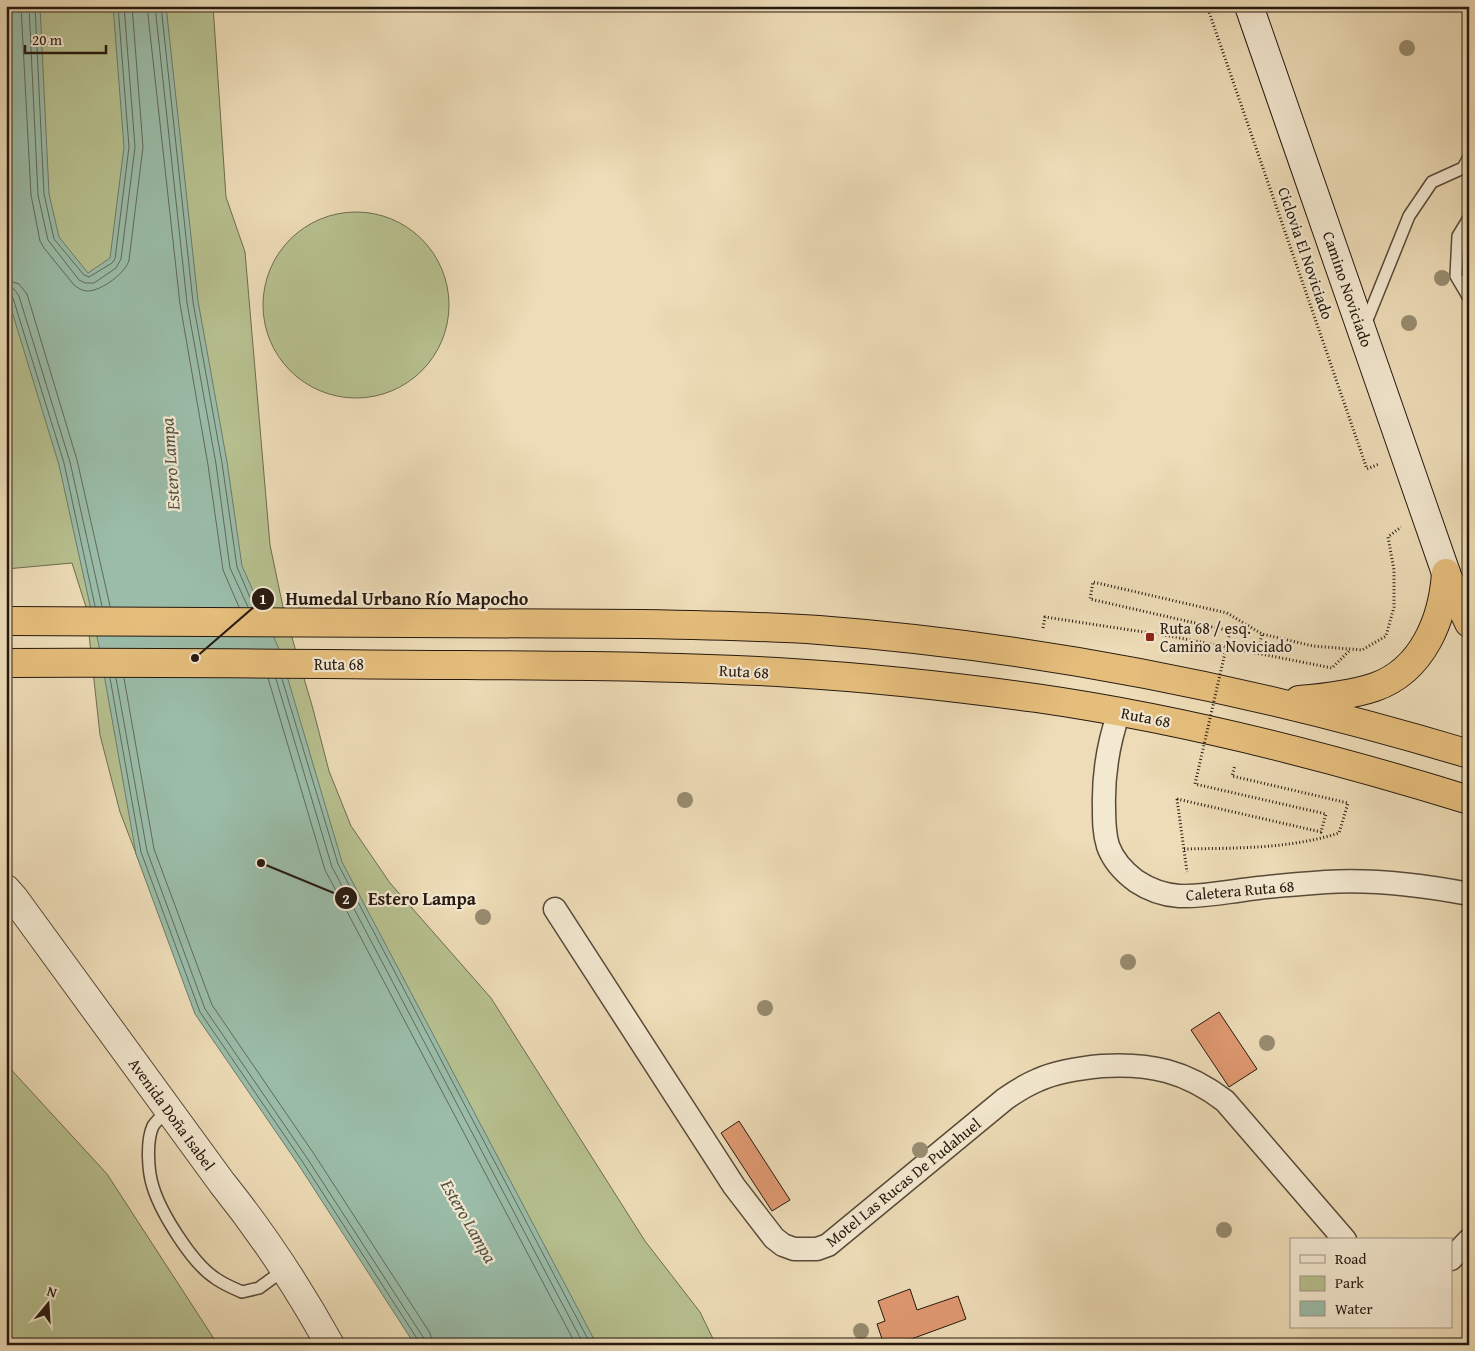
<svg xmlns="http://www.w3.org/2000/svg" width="1475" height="1351" viewBox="0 0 1475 1351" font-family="'Gentium Book Plus',serif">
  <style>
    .green { fill: #b7c08f; stroke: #6e6c4f }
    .water { fill: #9abca8; stroke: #6c7b6b }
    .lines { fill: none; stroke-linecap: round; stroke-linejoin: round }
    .shore { stroke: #606a5c; stroke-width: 1 }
    .building { fill: #e09971; stroke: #26190f }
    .service-casing { stroke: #584a39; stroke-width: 14 }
    .minor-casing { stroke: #584a39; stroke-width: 25 }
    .tertiary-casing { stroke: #584a39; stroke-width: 30 }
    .secondary-casing { stroke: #26190f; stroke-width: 30 }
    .motorway-casing { stroke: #26190f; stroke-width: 30 }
    .path { stroke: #26190f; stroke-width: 3; stroke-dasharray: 1 2.5; stroke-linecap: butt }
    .service { stroke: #f3e8d0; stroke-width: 11 }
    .minor { stroke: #f3e8d0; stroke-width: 22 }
    .tertiary { stroke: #f3e8d0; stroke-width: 28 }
    .secondary { stroke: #f3e8d0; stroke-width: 28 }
    .motorway { stroke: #e6be7c; stroke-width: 28 }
    .path-bridge { stroke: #26190f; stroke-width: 3; stroke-dasharray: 1 2.5; stroke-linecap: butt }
    .tree { fill: #988c70 }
    .poi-dot { fill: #8f2418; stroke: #f3e8d0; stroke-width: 2 }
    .labels { text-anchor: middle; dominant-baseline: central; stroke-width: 4.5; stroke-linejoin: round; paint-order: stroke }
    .street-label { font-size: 16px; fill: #26190f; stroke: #f3e8d0 }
    .poi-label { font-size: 16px; fill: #26190f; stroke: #f3e8d0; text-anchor: start }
    .water-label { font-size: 18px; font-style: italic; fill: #4f5245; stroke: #f3e8d0 }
    .leader { fill: none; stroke: #26190f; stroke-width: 2 }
    .callout-dot { fill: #26190f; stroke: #f3e8d0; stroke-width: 2 }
    .mark-label { font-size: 15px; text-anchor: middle; font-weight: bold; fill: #fff }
    .callout-label { font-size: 18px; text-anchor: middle; font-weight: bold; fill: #26190f; stroke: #f3e8d0; stroke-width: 4.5; stroke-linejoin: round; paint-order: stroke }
  </style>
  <rect width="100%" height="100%" fill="#eddcb7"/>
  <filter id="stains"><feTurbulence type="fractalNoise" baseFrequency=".004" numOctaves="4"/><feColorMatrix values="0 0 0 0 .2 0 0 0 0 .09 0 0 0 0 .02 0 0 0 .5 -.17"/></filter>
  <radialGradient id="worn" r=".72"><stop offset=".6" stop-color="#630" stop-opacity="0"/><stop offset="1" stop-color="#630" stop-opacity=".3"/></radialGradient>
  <g class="green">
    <path d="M6,6h207l13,191 19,55 25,293 13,62 30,102 16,62 22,55 39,57 101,115 154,243 55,71 16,33h-281l-285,-455 -30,-78 -20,-77 -14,-128 -14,-44 -66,6z"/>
    <circle cx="356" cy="305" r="93"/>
    <path d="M6,1064l101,110 111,171h-212z"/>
  </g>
  <path class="water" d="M6,6h34l9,188 10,43 29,36 22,-15 14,-111 -11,-141h53l32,295 29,161 15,104 37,83 63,213 255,483h-182l-117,-181 -103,-150 -59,-160 -37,-208 -40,-181 -53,-173z"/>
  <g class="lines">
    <g class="shore">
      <path d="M21,6l10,189 9,46 4,7 30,37c4,3 8,6 14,6 13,0 38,-18 41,-31l14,-113 -11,-141"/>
      <path d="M29,6l9,189 10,45 31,40 6,3h9l22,-15 5,-9 14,-112 -11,-141"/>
      <path d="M35,6l9,188 10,45 30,36 5,2 23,-14 3,-4 14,-112 -11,-141"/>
      <path d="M147,6l33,298 28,161 15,105 16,37"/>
      <path d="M155,6l32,297 29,161 14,104 18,39"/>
      <path d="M161,6l32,296 29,161 15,104 17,40"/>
      <path d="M6,280l13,4 8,10 50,166 33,146"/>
      <path d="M6,288l8,1 5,7 51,166 32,144"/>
      <path d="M6,294l5,1 2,3 51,165 31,143"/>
      <path d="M110,678l31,174 59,160 102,149 116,179 1,5"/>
      <path d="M116,678l31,173 58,158 102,149 116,179 2,8"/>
      <path d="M124,678l30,171 58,156 102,149 116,179 3,12"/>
      <path d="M268,678l57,192 251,475"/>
      <path d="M276,679l56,188 252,478"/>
      <path d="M282,679l56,185 253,481"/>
    </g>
  </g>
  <g class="building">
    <path d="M1219,1012l38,57 -28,18 -38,-57z"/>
    <path d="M739,1121l51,79 -18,11 -51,-78z"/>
    <path d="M910,1289l7,21 41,-14 8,23 -71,26h-11l-7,-21 8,-3 -7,-20z"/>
  </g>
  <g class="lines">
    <defs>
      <g id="service">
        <path d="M1463,168l6,-11"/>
        <path d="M1469,218l-11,18 -2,40 13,22"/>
        <path d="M1365,325l44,-109 23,-34 31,-14h6"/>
        <path d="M169,1109c-5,5 -12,11 -16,17 -7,15 -5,46 0,61 8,26 39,76 62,91 8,6 18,10 27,14l17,-4 26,-19"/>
      </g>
      <g id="minor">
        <path d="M1119,712c-11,32 -16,62 -15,96 0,13 0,25 4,38 5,14 16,26 28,35 12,8 28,14 43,15 21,1 42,-3 64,-6 27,-4 55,-6 83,-8 48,-3 96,3 143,12"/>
        <path d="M555,909l179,277 40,52 9,7 11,4h23l11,-4 177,-146c10,-7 21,-14 33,-19 20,-9 42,-12 64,-14 48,-3 84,5 123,35l120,139"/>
        <path d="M1451,1259l18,-19"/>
      </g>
      <path id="tertiary" d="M6,889l8,9 208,285c41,51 76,104 108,162"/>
      <path id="secondary" d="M1249,6l197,567"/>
      <g id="motorway">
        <path d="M1446,574l23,49"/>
        <path d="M6,621l636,3c59,1 118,2 177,6 221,17 438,60 650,124"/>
        <path d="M6,663c154,-1 307,1 460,2 109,1 218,1 326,8 82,5 163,14 244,25 147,21 291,58 433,102"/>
        <path d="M1299,700c25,-2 52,-5 76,-13 48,-17 68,-68 71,-114"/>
      </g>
    </defs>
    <use href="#service" class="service-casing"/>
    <use href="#minor" class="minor-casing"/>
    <use href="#tertiary" class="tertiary-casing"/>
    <use href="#secondary" class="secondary-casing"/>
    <use href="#motorway" class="motorway-casing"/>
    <g class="path">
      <path d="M1207,6l160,463 12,-5"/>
      <path d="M1227,613l35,21 51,12 49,4 24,-14 8,-29v-37l-6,-33 13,-10"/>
      <path d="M1043,628l2,-11 125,19 162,32 18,-18"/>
      <path d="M1258,653l4,-19"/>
      <path d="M1177,799l10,73"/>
      <path d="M1184,849c51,-1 106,0 155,-16l9,-30 -116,-27 3,-11"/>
    </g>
    <use href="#service" class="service"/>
    <use href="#minor" class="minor"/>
    <use href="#tertiary" class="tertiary"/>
    <use href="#secondary" class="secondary"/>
    <use href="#motorway" class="motorway"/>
    <path class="path-bridge" d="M1177,799l144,33 5,-18 -131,-30 35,-153 -140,-32 3,-17 134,31"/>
  </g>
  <g class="tree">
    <circle cx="1407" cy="48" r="8"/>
    <circle cx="1442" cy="278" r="8"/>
    <circle cx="1409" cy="323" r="8"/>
    <circle cx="685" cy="800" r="8"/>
    <circle cx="483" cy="917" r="8"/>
    <circle cx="1128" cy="962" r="8"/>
    <circle cx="765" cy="1008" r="8"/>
    <circle cx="1267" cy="1043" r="8"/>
    <circle cx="920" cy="1150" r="8"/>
    <circle cx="1224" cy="1230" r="8"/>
    <circle cx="861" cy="1331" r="8"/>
  </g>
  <rect class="poi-dot" x="1145" y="632" width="10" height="10" rx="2.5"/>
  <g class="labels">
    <g class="street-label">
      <text transform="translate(1306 253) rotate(71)">Ciclovia El Noviciado</text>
      <text transform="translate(1348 289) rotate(71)">Camino Noviciado</text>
      <text x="339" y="664">Ruta 68</text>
      <text transform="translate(744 671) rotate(3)">Ruta 68</text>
      <text transform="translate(1146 717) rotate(11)">Ruta 68</text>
      <text transform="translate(1240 890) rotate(-5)">Caletera Ruta 68</text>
      <text transform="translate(172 1114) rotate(54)">Avenida Doña Isabel</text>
      <text transform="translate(903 1182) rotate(-39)">Motel Las Rucas De Pudahuel</text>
    </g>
    <g class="poi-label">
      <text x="1160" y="628">Ruta 68 / esq.<tspan x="1160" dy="18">Camino a Noviciado</tspan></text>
    </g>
    <g class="water-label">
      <text transform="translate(170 464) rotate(-94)">Estero Lampa</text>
      <text transform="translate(469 1221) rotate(60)">Estero Lampa</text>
    </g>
  </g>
  <path class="leader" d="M195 658L263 599M261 863L346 898"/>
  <g class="callout-dot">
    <circle cx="195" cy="658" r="5"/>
    <circle cx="261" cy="863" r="5"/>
    <circle cx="263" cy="599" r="12"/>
    <circle cx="346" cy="898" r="12"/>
  </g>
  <g class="mark-label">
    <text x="263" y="604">1</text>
    <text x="346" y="904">2</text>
  </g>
  <g class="callout-label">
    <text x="407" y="605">Humedal Urbano Río Mapocho</text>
    <text x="422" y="905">Estero Lampa</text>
  </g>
  <rect width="1475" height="1351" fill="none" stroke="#eddcb7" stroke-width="25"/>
  <rect x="8" y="8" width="1460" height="1336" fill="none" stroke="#26190f" stroke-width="2.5"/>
  <rect x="12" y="12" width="1450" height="1326" fill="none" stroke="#26190f"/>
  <rect x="1290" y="1238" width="162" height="90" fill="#f3e8d0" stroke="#a19583"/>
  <rect x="1300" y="1255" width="25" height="8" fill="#f3e8d0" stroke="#a19583"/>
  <text x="1335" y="1264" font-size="15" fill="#26190f">Road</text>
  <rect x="1300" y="1276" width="25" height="15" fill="#b7c08f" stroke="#a19583"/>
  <text x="1335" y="1288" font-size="15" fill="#26190f">Park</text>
  <rect x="1300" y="1301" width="25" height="15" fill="#9abca8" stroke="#a19583"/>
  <text x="1335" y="1314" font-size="15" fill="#26190f">Water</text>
  <g transform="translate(48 1304) rotate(18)" stroke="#f3e8d0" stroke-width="4" paint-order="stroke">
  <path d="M0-4L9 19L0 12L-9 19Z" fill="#26190f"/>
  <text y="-8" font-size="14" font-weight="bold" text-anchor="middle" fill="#26190f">N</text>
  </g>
  <path d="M25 45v8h81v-8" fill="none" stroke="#26190f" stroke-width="2.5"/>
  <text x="32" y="45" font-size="15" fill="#26190f" stroke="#f3e8d0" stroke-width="4" paint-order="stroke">20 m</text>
  <rect width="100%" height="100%" filter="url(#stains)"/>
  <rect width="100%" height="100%" fill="url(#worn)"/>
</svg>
